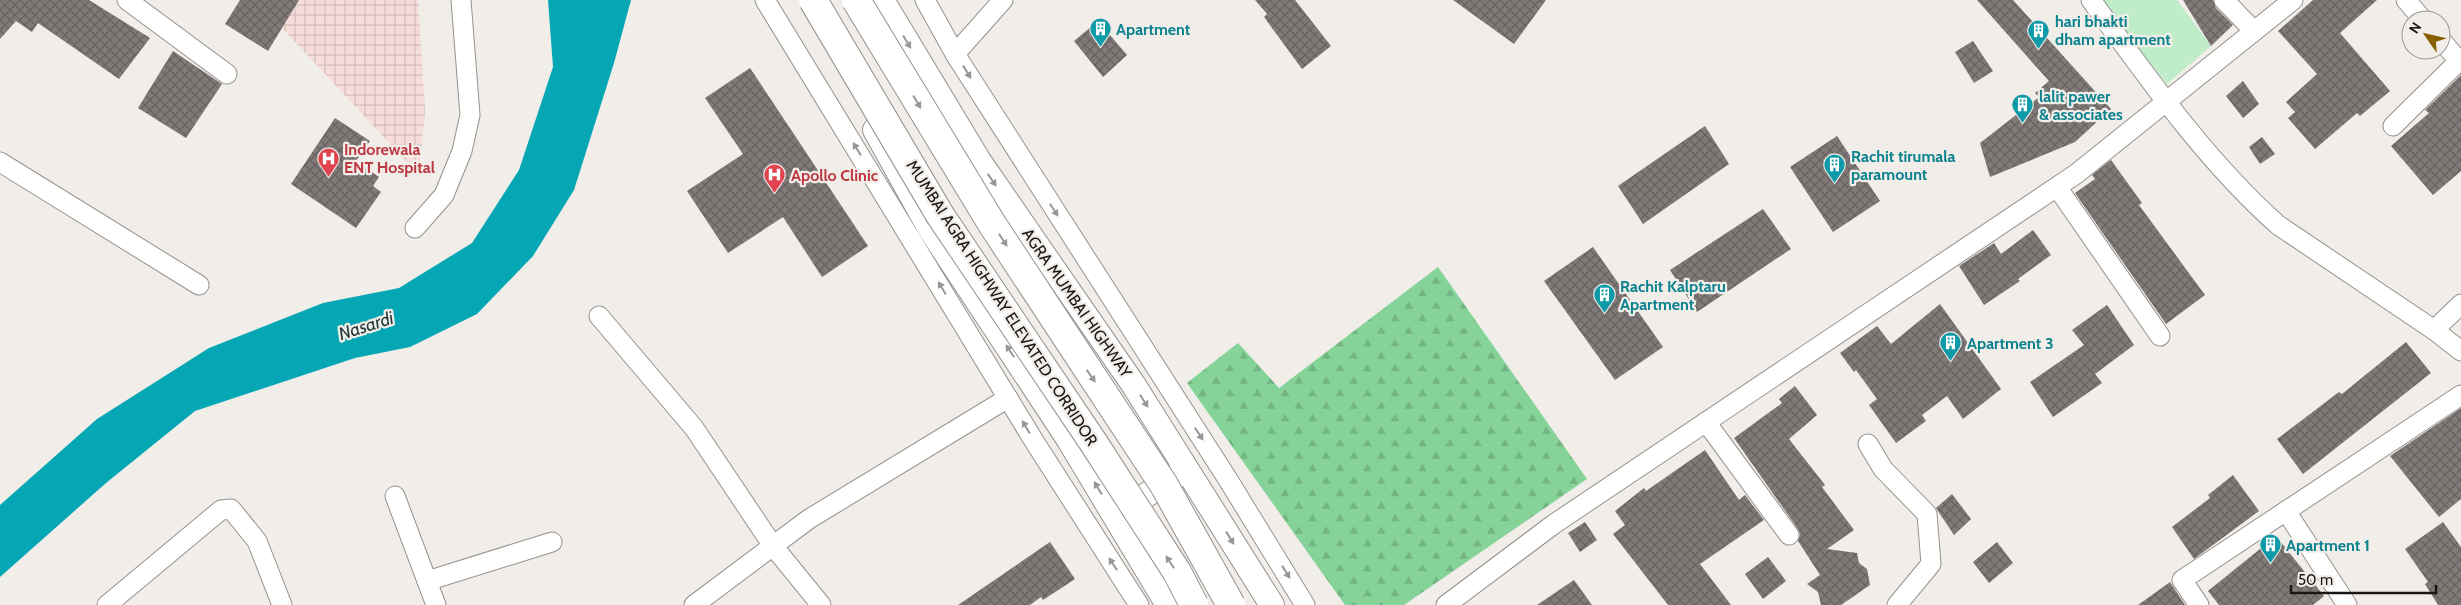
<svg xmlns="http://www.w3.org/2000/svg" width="2461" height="605" viewBox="0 0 2461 605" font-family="Cabin,sans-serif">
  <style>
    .industrial { fill: url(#industrial-grid) }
    .grass { fill: #c0edc9 }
    .forest { fill: url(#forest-firs) }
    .water { fill: #06a7b4 }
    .building { fill: url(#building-cross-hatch) }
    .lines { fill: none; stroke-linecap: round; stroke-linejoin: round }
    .minor-casing { stroke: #95918e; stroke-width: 21 }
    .major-casing { stroke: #95918e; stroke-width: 26 }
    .minor { stroke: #fff; stroke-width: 19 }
    .major { stroke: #fff; stroke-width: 24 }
    .highway-bridge-casing { stroke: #95918e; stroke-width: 30; stroke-linecap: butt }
    .highway-bridge { stroke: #fff; stroke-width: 28 }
    .oneway { fill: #989796 }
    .labels { text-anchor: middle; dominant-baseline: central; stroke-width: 4.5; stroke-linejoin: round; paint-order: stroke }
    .culture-label { font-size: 16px; font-weight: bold; fill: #0d838f; stroke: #f1ede9; text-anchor: start }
    .health-label { font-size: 16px; font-weight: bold; fill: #be3a42; stroke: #f1ede9; text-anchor: start }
    .street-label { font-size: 16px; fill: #191716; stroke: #f1ede9 }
    .water-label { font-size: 18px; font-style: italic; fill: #22383b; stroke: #f1ede9 }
  </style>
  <defs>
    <pattern id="industrial-grid" width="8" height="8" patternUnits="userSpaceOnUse" patternTransform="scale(1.25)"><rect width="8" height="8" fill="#f7ddda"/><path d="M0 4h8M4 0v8" fill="none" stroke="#d3bdba"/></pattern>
    <pattern id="forest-firs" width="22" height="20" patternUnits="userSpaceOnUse" patternTransform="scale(1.25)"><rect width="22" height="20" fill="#86d399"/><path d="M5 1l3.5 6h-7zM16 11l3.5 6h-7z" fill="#73b483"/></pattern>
    <pattern id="building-cross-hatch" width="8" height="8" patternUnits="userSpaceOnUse" patternTransform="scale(1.25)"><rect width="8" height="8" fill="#807a79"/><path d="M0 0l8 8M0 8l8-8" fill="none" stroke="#686362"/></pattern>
  </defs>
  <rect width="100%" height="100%" fill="#f1ede9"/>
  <path class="industrial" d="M256,0h162l7,111 -6,64z"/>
  <path class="grass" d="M2099,0h78l34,46 -44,38z"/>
  <path class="forest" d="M1438,267l149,212 -183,126h-59l-158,-222 51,-40 41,45z"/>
  <path class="water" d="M548,0h83l-17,63 -40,127 -41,66 -56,58 -67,33 -55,11 -160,53 -89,72 -106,94v-72l97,-86 112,-71 114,-45 76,-15 73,-45 47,-73 34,-103z"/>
  <g class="building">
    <path d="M0,0h89l61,38 -31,41 -81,-56 -6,9 -16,-11 -16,18z"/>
    <path d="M240,0h59l-31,51 -43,-27z"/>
    <path d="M1255,0h40l36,46 -29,23 -38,-52 3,-3z"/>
    <path d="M1453,0h93l-32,44z"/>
    <path d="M1977,0h36l98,109 -36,33 -85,35 -10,-34 59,-46 -4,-4 14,-12z"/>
    <path d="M2183,0h30l3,8 17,17 -22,21z"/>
    <path d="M2313,0h64l-37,33 50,58 -30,25 -3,-3 -42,36 -27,-31 7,-6 -9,-10 31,-28 -39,-43z"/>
    <path d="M1098,21l29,34 -24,22 -29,-36z"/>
    <path d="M1973,41l20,30 -19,12 -19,-31z"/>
    <path d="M173,51l49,33 -36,54 -48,-30z"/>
    <path d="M750,68l118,178 -46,31 -39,-60 -55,36 -41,-62 56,-37 -38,-56z"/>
    <path d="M2461,75v96l-28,24 -42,-49 38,-33 -4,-3z"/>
    <path d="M2243,81l16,23 -16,14 -17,-22z"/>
    <path d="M335,118l35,23 -14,20 23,16 -6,9 8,6 -25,36 -65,-44z"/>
    <path d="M1705,126l24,38 -86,60 -25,-38z"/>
    <path d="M1837,136l43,65 -47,31 -43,-65z"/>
    <path d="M2262,137l13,17 -15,10 -11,-17z"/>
    <path d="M2111,160l31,43 -3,2 66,90 -39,29 -91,-131 20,-14 -3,-4z"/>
    <path d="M1763,209l28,40 -94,63 -27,-42z"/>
    <path d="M2033,230l18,25 -33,24 2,2 -36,24 -25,-39 35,-23 7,11z"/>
    <path d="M1593,247l70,100 -48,33 -71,-99z"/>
    <path d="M1940,304l61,85 -38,30 -16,-23 -25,19 4,6 -30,22 -27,-38 8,-6 -21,-29 -2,2 -14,-19 37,-27 14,18z"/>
    <path d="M2107,305l27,40 -39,29 7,9 -49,34 -23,-35 54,-37 -12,-15z"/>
    <path d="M2406,342l25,31 -128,101 -26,-35 62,-47 3,2z"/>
    <path d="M1795,386l22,29 -28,24 36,46 -3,2 32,43 -27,19 30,4 2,10 8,6 3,16 -29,20h-20l-3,-13 -11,-8 13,-9 -22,-34 2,-7 -2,-5 -64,-91 48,-35 -3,-4z"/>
    <path d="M2461,408v91l-22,18 -49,-61z"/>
    <path d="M1705,450l34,50 6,-5 19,25 -64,44 31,41h-63l-55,-71 12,-9 -10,-14 29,-23 2,3z"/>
    <path d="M2233,475l26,36 -65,48 -22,-32 38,-29 -2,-3z"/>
    <path d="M1952,494l19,25 -17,16 -18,-27z"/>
    <path d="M1585,522l12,18 -17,12 -12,-19z"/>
    <path d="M2443,522l18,25v58h-23l-13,-21 3,-2 -23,-33z"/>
    <path d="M2276,536l48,60 -11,9h-94l-11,-14z"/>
    <path d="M1050,542l25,37 -32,21 -2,-3 -11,8h-72z"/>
    <path d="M1997,542l16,21 -24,20 -16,-21z"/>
    <path d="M1768,557l18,24 -23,18 -18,-25z"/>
    <path d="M1574,580l18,25h-55z"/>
    <path d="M2170,582l15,23h-47z"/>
  </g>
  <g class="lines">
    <defs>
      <g id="minor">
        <path d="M127,0l100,74"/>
        <path d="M765,0l269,441 105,164"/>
        <path d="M925,0l30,54 272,424 78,127"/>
        <path d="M2091,0c57,78 114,160 187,225l156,105 27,21"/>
        <path d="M2224,0l30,31"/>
        <path d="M2406,0l17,20"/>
        <path d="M2441,40l18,21"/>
        <path d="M955,54l48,-54"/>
        <path d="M2393,126l68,-67"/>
        <path d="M0,162l199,123"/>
        <path d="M2057,187l103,149"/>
        <path d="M415,228l29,-33 18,-44 8,-36 -9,-115"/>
        <path d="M599,316l95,112 79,118 48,59"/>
        <path d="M2434,330l27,-26"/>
        <path d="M1706,422l83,113"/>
        <path d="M1868,444l15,25 44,45 4,50 -34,41"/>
        <path d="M395,496l41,109"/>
        <path d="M2286,511l61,94"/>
        <path d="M427,581l125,-39"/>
        <path d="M107,605l114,-95 10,-1 26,32 25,64"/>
        <path d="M694,605l115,-86 199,-121"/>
        <path d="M1446,605l108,-81 522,-350 217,-174"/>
        <path d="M2199,605l-17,-25 279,-185"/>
      </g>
      <g id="major">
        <path d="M882,0l97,161 154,223 139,221"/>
        <path d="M875,130l55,99 139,211 99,165"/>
        <path d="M1118,513l60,-38"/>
      </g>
    </defs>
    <use href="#minor" class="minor-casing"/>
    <use href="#major" class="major-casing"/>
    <use href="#minor" class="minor"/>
    <use href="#major" class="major"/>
    <defs>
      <g id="highway-bridge">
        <path d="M813,0l127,215 153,227 84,130 17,33"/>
        <path d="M856,0l136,224 172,261 67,120"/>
      </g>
    </defs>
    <use href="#highway-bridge" class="highway-bridge-casing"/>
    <use href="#highway-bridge" class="highway-bridge"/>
  </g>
  <defs><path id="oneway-solid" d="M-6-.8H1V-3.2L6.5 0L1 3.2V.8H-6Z" transform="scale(1.25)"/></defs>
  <g class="oneway">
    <use href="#oneway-solid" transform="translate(907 42) rotate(59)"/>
    <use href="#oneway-solid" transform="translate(967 72) rotate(58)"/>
    <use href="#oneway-solid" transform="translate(917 102) rotate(59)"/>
    <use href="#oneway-solid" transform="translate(857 149) rotate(-122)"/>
    <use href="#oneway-solid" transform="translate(992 180) rotate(55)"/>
    <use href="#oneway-solid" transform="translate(1054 210) rotate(57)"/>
    <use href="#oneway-solid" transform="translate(1003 240) rotate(57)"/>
    <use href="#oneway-solid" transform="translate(942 288) rotate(-121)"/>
    <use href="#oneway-solid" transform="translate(1010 351) rotate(-123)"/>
    <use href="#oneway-solid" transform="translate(1091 376) rotate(55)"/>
    <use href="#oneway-solid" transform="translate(1144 401) rotate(57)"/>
    <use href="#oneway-solid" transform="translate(1026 427) rotate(-121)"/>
    <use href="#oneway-solid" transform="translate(1199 434) rotate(57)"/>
    <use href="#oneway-solid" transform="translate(1098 488) rotate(-121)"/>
    <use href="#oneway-solid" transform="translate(1230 538) rotate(58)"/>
    <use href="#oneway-solid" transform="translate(1170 562) rotate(-123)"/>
    <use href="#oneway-solid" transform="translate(1113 564) rotate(-123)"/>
    <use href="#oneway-solid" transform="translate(1286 572) rotate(58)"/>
  </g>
  <defs>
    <symbol id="building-pin" viewBox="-11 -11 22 30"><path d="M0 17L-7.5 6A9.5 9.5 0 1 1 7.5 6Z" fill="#0f9aa8" stroke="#f1ede9"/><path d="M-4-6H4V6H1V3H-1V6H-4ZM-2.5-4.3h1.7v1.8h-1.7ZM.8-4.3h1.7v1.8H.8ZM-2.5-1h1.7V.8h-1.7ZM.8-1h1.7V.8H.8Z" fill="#fff"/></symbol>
    <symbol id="hospital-pin" viewBox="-11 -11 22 30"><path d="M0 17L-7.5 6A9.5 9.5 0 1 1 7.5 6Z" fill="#e0444e" stroke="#f1ede9"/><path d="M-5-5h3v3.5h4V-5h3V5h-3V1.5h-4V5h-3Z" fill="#fff"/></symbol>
  </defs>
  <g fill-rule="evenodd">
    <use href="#building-pin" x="1088" y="16" width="25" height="34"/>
    <use href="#building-pin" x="2026" y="18" width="25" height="34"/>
    <use href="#building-pin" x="2010" y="92" width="25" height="34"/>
    <use href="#hospital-pin" x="316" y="146" width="25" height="34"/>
    <use href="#building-pin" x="1822" y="152" width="25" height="34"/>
    <use href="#hospital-pin" x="762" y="162" width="25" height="34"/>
    <use href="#building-pin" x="1592" y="282" width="25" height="34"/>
    <use href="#building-pin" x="1938" y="330" width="25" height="34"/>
    <use href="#building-pin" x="2258" y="532" width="25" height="34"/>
  </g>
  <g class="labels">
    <g class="culture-label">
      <text x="2055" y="21">hari bhakti<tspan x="2055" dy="18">dham apartment</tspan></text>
      <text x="1116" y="29">Apartment</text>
      <text x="2039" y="96">lalit pawer<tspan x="2039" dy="18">&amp; associates</tspan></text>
      <text x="1851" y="156">Rachit tirumala<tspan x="1851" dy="18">paramount</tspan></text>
      <text x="1620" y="286">Rachit Kalptaru<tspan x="1620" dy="18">Apartment</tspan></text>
      <text x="1967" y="343">Apartment 3</text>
      <text x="2286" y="545">Apartment 1</text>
    </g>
    <g class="health-label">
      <text x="344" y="149">Indorewala<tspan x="344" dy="18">ENT Hospital</tspan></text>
      <text x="791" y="175">Apollo Clinic</text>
    </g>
    <g class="street-label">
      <text transform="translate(1002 303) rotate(57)">MUMBAI AGRA HIGHWAY ELEVATED CORRIDOR</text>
      <text transform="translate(1077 303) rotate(55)">AGRA MUMBAI HIGHWAY</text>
    </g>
    <g class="water-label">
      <text transform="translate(366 326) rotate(-18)">Nasardi</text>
    </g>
  </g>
  <g transform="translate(2426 35) rotate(304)"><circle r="24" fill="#f1ede9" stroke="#9b9795"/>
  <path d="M0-4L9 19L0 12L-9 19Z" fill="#896000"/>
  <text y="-8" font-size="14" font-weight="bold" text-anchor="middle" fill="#191716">N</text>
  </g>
  <path d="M2291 585v8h145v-8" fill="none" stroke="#191716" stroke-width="2.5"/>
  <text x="2298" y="585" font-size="15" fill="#191716" stroke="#f1ede9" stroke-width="4" paint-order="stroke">50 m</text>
</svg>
